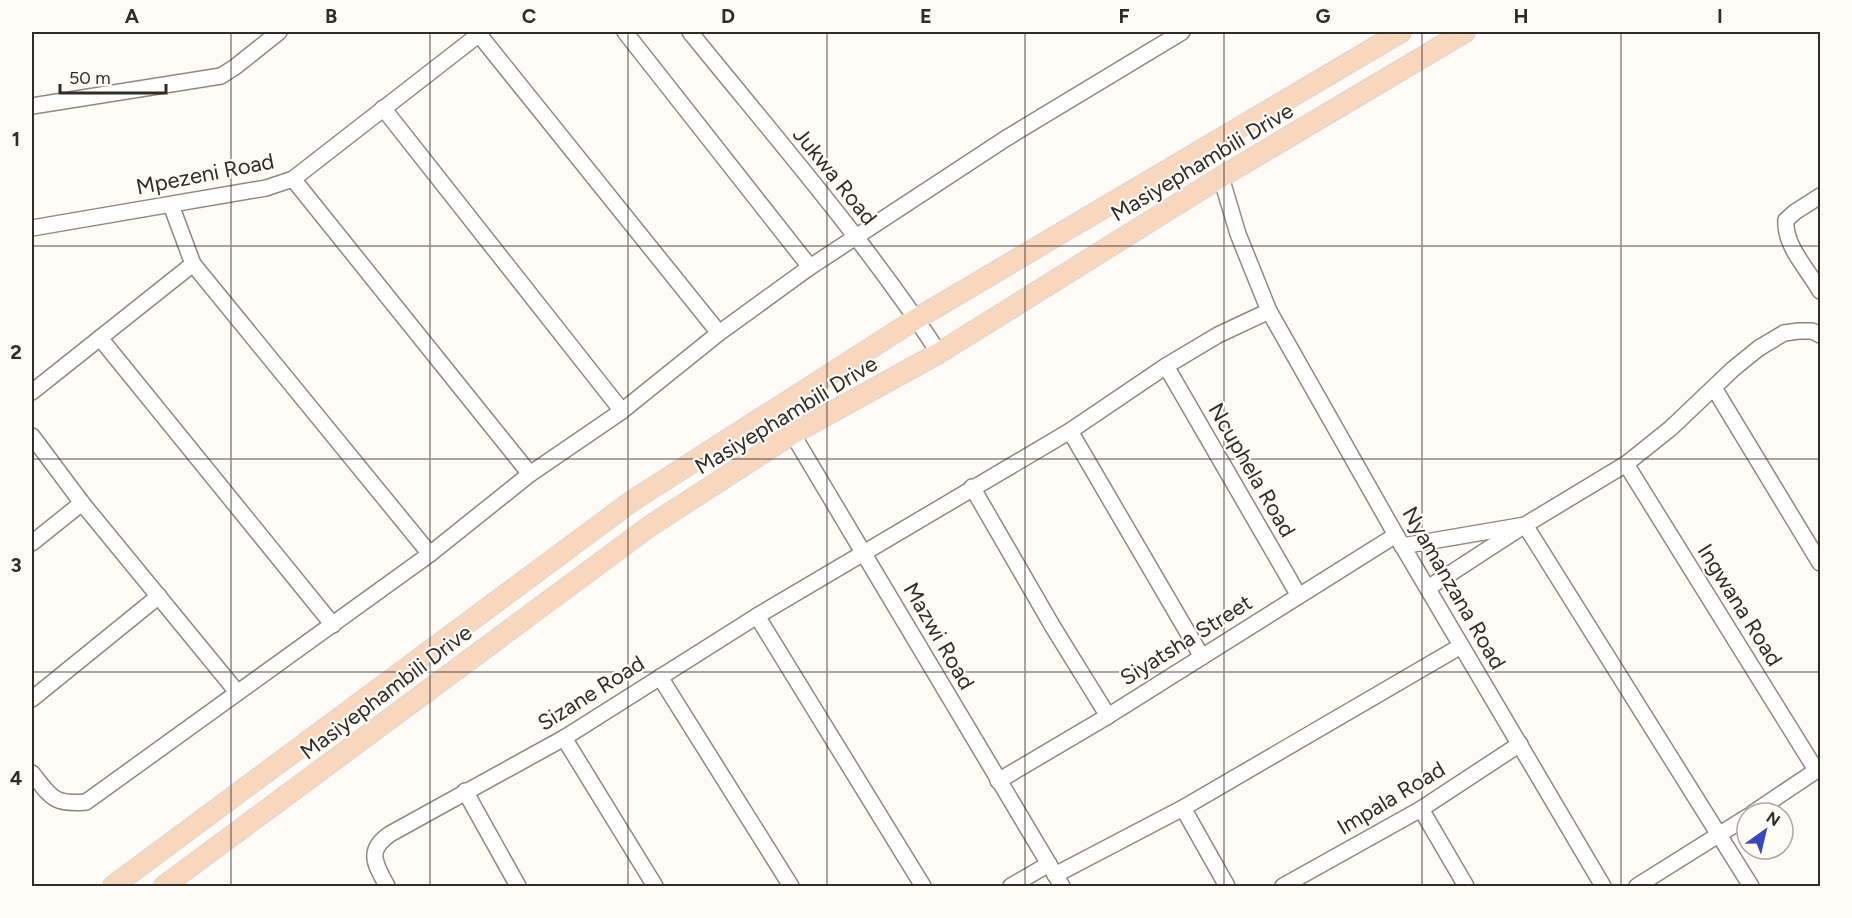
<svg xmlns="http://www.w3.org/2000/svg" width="1852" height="918" viewBox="0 0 1852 918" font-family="Figtree,sans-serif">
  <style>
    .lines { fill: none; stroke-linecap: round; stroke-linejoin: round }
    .minor-casing { stroke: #92877f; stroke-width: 18 }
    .major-casing { stroke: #d6d5d4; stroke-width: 22 }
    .minor { stroke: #fff; stroke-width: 15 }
    .major { stroke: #f8d7bd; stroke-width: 20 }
    .grid { fill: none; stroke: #302c28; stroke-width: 1.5; stroke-opacity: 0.55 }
    .labels { text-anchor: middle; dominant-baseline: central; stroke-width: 4.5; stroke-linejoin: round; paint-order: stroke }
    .street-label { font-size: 22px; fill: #302c28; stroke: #fefaf6 }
    .neatline { fill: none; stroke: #302c28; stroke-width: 2 }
    .grid-label { font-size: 20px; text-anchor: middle; font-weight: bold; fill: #302c28 }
  </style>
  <rect width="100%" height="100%" fill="#fefaf6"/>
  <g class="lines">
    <defs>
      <g id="minor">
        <path d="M477,32l242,301"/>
        <path d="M625,32l185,235"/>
        <path d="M690,32c85,105 175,208 249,321"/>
        <path d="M32,106l189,-30 14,-9 44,-35"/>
        <path d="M383,108l239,303"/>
        <path d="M1221,177l17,57 31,77 127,224 207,351"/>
        <path d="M293,179l237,295"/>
        <path d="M1820,196l-25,16 -9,8c-2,26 22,49 34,71"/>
        <path d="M171,205l22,59 237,290"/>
        <path d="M32,228l234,-40 27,-9 189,-147"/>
        <path d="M100,338l233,287"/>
        <path d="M1166,366l133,230"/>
        <path d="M1714,388l106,175"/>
        <path d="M32,392l161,-128"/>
        <path d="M777,408l285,478"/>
        <path d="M1070,431l132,226"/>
        <path d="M32,436l50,67 155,189"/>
        <path d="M1626,464l190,306"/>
        <path d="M972,487l81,140 55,89"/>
        <path d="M32,543l50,-40"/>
        <path d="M1402,546l123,-21 101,-61 45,-36 62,-59 26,-21 25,-15 15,-2h13l8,4"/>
        <path d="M1428,588l97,-63 226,361"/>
        <path d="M757,616l166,270"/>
        <path d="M660,677l131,209"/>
        <path d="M32,699l127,-103"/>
        <path d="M564,738l91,148"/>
        <path d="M32,773c19,24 21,32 54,29l344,-248 100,-80 92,-63 97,-78 91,-66 195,-128 177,-107"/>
        <path d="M998,781l110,-65 288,-181"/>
        <path d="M465,791l53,95"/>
        <path d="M1183,808l44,78"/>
        <path d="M1421,809l45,77"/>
        <path d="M1753,813l67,-45"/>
        <path d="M1055,875l128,-67 278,-162"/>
        <path d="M387,886c-11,-21 -22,-35 3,-52l174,-96 193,-122 313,-185 96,-65 52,-31 51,-24"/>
        <path d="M1011,886l38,-22"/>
        <path d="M1283,886l138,-77 99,-65"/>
        <path d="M1637,886l110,-69"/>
      </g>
      <g id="major">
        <path d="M113,886l519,-385 284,-182 485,-287"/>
        <path d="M164,886l486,-360 142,-92 147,-81 282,-176 244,-145"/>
      </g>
    </defs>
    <use href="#minor" class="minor-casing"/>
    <use href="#major" class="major-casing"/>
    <use href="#minor" class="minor"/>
    <use href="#major" class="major"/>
  </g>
  <path class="grid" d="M231,32v854M430,32v854M628,32v854M827,32v854M1025,32v854M1224,32v854M1422,32v854M1621,32v854M32,246h1788M32,459h1788M32,672h1788"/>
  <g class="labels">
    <g class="street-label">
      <text transform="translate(1202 162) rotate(-31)">Masiyephambili Drive</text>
      <text transform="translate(205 174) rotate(-11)">Mpezeni Road</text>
      <text transform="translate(835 176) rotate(51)">Jukwa Road</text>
      <text transform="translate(786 415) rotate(-31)">Masiyephambili Drive</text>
      <text transform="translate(1252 470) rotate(60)">Ncuphela Road</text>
      <text transform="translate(1454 588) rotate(60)">Nyamanzana Road</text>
      <text transform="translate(1740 605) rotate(58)">Ingwana Road</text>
      <text transform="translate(939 636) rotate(60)">Mazwi Road</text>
      <text transform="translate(1186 640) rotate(-32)">Siyatsha Street</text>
      <text transform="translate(386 692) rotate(-37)">Masiyephambili Drive</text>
      <text transform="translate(591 693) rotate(-32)">Sizane Road</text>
      <text transform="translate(1391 798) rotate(-31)">Impala Road</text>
    </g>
  </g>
  <rect width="1852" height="918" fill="none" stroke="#fefaf6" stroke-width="66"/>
  <g transform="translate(1765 831) rotate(34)"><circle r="28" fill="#fefaf6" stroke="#aca8a4" stroke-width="1.5"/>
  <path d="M0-4.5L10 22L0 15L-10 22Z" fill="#3948bb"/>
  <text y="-9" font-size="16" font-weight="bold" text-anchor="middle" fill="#302c28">N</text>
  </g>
  <path d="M60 84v9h106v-9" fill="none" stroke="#302c28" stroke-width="3"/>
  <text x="69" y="84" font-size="18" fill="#302c28" stroke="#fefaf6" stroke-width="4.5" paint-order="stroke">50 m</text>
  <rect x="33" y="33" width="1786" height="852" class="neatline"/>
  <g class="grid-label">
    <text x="132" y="23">A</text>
    <text x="331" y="23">B</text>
    <text x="529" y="23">C</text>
    <text x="728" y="23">D</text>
    <text x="926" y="23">E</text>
    <text x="1124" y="23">F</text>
    <text x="1323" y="23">G</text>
    <text x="1521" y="23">H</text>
    <text x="1720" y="23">I</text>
    <text x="16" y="146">1</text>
    <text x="16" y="359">2</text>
    <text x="16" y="572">3</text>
    <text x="16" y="785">4</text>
  </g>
</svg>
